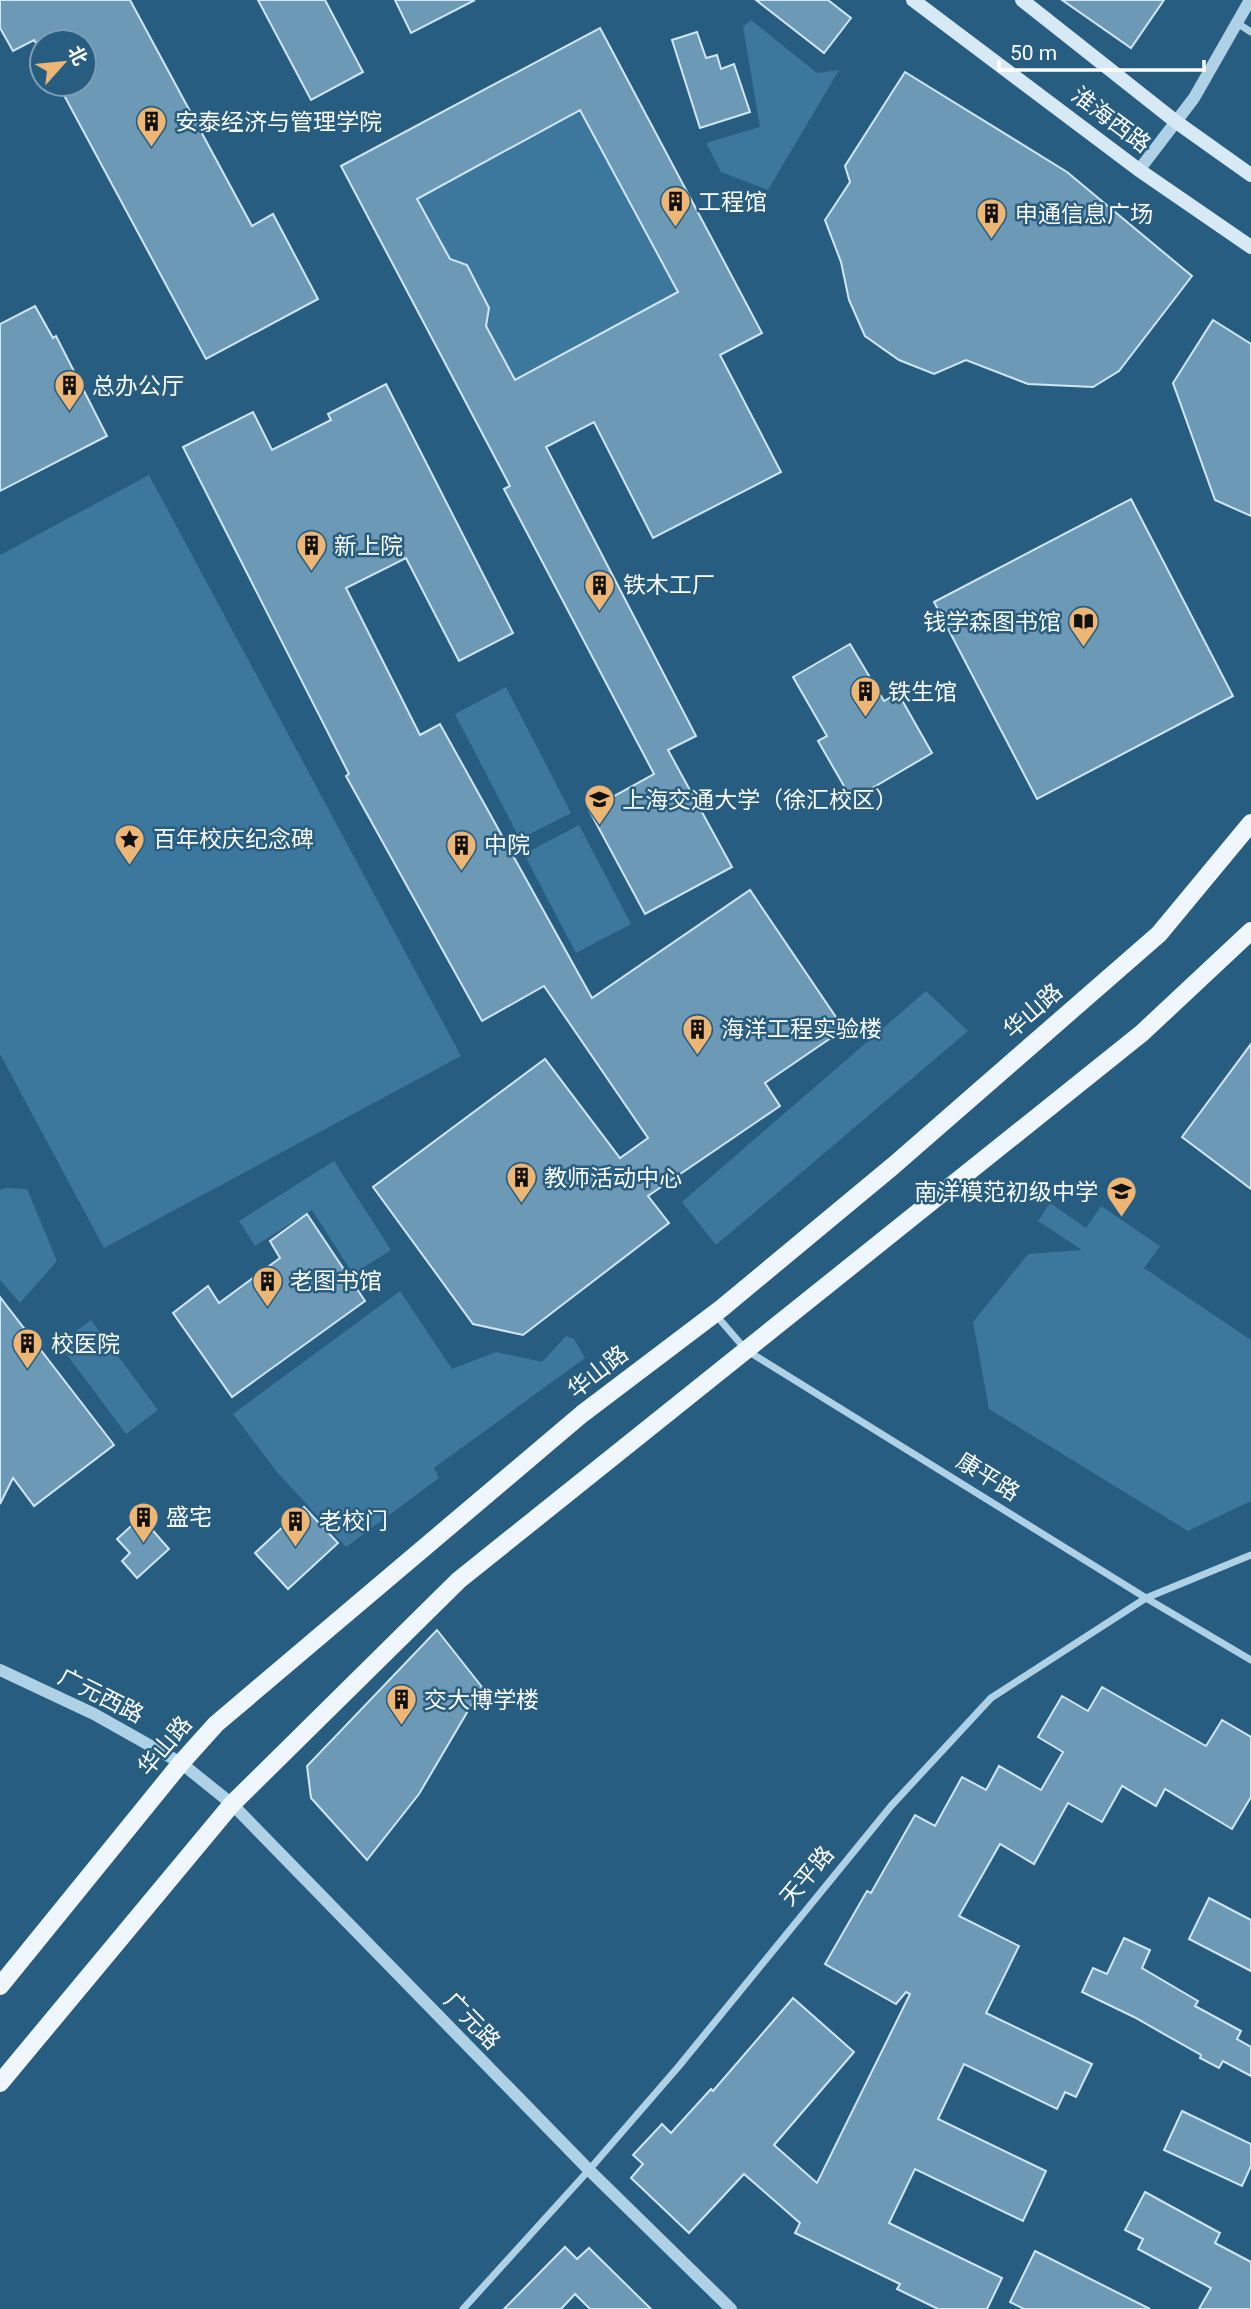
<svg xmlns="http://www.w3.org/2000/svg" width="1251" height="2309" viewBox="0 0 1251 2309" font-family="Roboto,'Noto Sans SC',sans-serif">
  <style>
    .green { fill: #3c779d }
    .building { fill: #6b99b6; stroke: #d1e7f5; stroke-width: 2; fill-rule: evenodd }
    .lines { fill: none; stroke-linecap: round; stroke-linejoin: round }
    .minor { stroke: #aed1e6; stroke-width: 7 }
    .tertiary { stroke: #aed1e6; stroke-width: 12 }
    .secondary { stroke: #d7e9f5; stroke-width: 14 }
    .primary { stroke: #eff7fd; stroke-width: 18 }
    .labels { text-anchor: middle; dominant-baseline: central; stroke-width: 5; stroke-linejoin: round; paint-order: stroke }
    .street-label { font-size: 23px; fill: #fff; stroke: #275d80 }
    .poi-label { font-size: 23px; fill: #fff; stroke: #275d80; text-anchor: start }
  </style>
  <rect width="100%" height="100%" fill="#275d80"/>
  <g class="green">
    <path d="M751,20l66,53 22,-3 -71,120 -47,-18 -15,-29 54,-16 -17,-100z"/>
    <path d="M580,110l98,182 -163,88 -29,-54 3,-18 -22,-43 -17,-6 -33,-60z"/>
    <path d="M149,475l312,581 -357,192 -104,-194v-499z"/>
    <path d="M506,687l65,126 -51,26 -65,-125z"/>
    <path d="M579,825l52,99 -55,29 -52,-99z"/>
    <path d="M926,991l42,40 -252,214 -34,-43z"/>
    <path d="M334,1161l57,89 -38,24 -41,-64 -57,36 -16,-25z"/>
    <path d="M5,1188l22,1 30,72 -37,42 -20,-23v-90z"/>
    <path d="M1050,1203l36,25 15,-22 59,40 -16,22 107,72v161l-63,30 -199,-122 -16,-87 55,-68 54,-4 -44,-29z"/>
    <path d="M400,1291l52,78 44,-17 46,10 24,-26 8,3 11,19 -151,110 5,10 -93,69 -70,-76 -43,-57z"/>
    <path d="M91,1320l67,90 -32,24 -67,-90z"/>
  </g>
  <g class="building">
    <path d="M0,0h130l122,226 21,-12 45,85 -112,60 -148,-275h26v-42h-49l-1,-2 -21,11 -13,-23z"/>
    <path d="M258,0h67l38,72 -52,28z"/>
    <path d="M395,0h80l-64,33z"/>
    <path d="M756,0h72l23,18 -27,35z"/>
    <path d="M1062,0h102l-33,48z"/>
    <path d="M600,28l162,305 -42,22 61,117 -128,66 -59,-116 -48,25 150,289 -28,14 64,117 -87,47 -56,-104 65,-36 -150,-285 6,-3 -169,-320zM580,110l98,182 -163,88 -29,-54 3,-18 -22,-43 -17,-6 -33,-60z"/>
    <path d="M697,32l9,26 11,-3 4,14 13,-5 16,48 -50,16 -28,-88z"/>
    <path d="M905,72l162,100 125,104 -73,95 -26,16 -65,-3 -62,-24 -32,14 -35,-14 -34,-24 -16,-36 -8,-38 -16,-42 25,-38 -5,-16z"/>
    <path d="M35,306l18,32 3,-2 51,100 -107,55v-167z"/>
    <path d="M1213,320l38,24v172l-36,-16 -42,-117z"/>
    <path d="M386,384l127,249 -54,28 -53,-103 -60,30 74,147 20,-11 152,274 158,-108 94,139 -79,54 15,23 -132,90 21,27 -146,112 -50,-11 -100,-137 172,-128 75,99 28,-20 -104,-152 -62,35 -136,-245 3,-2 -166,-327 70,-35 19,38 59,-30 -3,-6z"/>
    <path d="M1131,499l102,197 -196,103 -103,-197z"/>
    <path d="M850,644l34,57 14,-8 34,60 -80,47 -34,-59 9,-5 -34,-59z"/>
    <path d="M1251,1044v145l-69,-52z"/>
    <path d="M307,1214l58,87 -133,96 -59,-84 35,-27 11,17 61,-45 -10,-17z"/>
    <path d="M0,1297l114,148 -80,61 -21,-28 -13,26z"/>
    <path d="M304,1507l34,36 -50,46 -33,-36z"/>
    <path d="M141,1517l28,32 -32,29 -15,-17 8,-8 -13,-14z"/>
    <path d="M437,1630l45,57 -63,107 -52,66 -56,-62 -4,-32z"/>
    <path d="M1102,1687l104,59 16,-26 29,17v60l-19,32 -67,-40 -9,17 -34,-20 -20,36 -34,-19 -34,61 -34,-20 -41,72 60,30 -33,67 106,51 -16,33 -11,-5 -8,17 -93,-45 -26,55 108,52 -23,50 -108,-52 -26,54 113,55 -15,31h-49l-41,-20 3,-5 -105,-51 5,-10 -56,-49 -55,59 -58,-55 12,-14 -10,-9 29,-31 9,9 40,-44 2,2 80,-93 61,54 -80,93 43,38 93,-189 -4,-2 -10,12 -71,-40 42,-73 4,2 44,-78 20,11 27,-49 24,13 13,-24 42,24 22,-38 -25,-15 24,-41 26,15z"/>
    <path d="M1209,1898l42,22v51l-62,-32z"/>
    <path d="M1124,1938l26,12 -8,18 56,33 -3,5 46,25 -4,8 14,8v29l-28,-15 -4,7 -19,-10 1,-3 -67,-38 -52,-25 11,-24 14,6z"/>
    <path d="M1182,2111l69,33v22l-9,20 -78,-36z"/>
    <path d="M1145,2192l75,41 -5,10 36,19v47h-52l12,-21 -73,-39 5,-10 -18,-9z"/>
    <path d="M565,2247l12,12 12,-11 62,61h-61l-15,-15 -14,15h-57z"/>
    <path d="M1035,2251l115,58h-126l-14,-7z"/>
  </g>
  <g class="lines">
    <g class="minor">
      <path d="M1237,23l14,9"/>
      <path d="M715,1314l31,36 400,248 105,62"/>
      <path d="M463,2309l126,-139 90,-104 212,-260 100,-108 155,-100 105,-43"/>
    </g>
    <g class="tertiary">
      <path d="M1139,170l55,-72 56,-98"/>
      <path d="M0,1670l94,44 87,49 51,41 357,366 142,139"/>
    </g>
    <g class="secondary">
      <path d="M913,0l226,170 112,77"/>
      <path d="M1022,0l153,121 76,54"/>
    </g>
    <g class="primary">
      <path d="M0,1986l181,-223 35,-39 366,-310 140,-106 171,-142 266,-232 92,-111"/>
      <path d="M0,2083l232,-279 227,-224 683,-547 109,-102"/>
    </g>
  </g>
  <defs>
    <symbol id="building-pin" viewBox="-11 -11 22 30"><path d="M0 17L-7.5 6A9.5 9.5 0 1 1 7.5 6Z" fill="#eeb674" stroke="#275d80"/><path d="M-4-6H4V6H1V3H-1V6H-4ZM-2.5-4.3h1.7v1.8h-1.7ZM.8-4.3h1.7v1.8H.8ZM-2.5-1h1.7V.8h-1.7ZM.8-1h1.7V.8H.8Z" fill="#111"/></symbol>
    <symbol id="library-pin" viewBox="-11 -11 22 30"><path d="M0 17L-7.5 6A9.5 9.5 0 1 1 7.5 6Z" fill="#eeb674" stroke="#275d80"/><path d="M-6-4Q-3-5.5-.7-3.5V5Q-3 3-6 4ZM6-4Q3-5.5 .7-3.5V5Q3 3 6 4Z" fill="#111"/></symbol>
    <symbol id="university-pin" viewBox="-11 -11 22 30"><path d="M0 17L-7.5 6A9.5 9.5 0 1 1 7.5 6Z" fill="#eeb674" stroke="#275d80"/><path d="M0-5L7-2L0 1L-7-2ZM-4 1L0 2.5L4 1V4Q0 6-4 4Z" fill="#111"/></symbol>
    <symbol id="sight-pin" viewBox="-11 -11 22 30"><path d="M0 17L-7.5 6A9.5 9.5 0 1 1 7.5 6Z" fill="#eeb674" stroke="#275d80"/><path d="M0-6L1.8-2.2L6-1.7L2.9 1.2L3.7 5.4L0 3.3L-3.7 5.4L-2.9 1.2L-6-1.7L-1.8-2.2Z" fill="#111"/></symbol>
    <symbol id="school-pin" viewBox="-11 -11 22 30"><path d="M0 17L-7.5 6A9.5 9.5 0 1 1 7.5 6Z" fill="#eeb674" stroke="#275d80"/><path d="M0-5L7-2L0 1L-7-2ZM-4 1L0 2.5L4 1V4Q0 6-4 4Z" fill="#111"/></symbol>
  </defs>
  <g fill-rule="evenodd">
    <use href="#building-pin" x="134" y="104" width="35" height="47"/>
    <use href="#building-pin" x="658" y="184" width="35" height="47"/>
    <use href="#building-pin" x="974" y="196" width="35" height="47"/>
    <use href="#building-pin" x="52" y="368" width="35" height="47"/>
    <use href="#building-pin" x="294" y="528" width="35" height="47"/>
    <use href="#building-pin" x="582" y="568" width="35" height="47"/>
    <use href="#library-pin" x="1066" y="604" width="35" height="47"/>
    <use href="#building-pin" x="848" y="674" width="35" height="47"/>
    <use href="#university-pin" x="582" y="782" width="35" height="47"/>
    <use href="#sight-pin" x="112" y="822" width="35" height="47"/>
    <use href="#building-pin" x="444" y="828" width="35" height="47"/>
    <use href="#building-pin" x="680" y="1012" width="35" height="47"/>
    <use href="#building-pin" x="504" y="1160" width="35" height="47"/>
    <use href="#school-pin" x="1104" y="1174" width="35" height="47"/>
    <use href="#building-pin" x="250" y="1264" width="35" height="47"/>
    <use href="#building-pin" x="10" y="1326" width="35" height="47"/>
    <use href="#building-pin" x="126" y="1500" width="35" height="47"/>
    <use href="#building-pin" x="278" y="1504" width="35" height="47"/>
    <use href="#building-pin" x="384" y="1682" width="35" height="47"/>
  </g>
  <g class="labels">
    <g class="street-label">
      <text transform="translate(1111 120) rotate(37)">淮海西路</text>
      <text transform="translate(1033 1011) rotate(-41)">华山路</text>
      <text transform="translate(598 1372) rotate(-38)">华山路</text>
      <text transform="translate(988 1477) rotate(32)">康平路</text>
      <text transform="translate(101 1696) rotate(27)">广元西路</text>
      <text transform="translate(165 1746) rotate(-50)">华山路</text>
      <text transform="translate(807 1876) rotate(-50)">天平路</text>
      <text transform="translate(472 2021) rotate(46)">广元路</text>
    </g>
    <g class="poi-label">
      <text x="175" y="122">安泰经济与管理学院</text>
      <text x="698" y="202">工程馆</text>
      <text x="1015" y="214">申通信息广场</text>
      <text x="92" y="386">总办公厅</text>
      <text x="334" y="546">新上院</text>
      <text x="623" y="585">铁木工厂</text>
      <text x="1061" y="622" text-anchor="end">钱学森图书馆</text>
      <text x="888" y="692">铁生馆</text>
      <text x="622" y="800">上海交通大学（徐汇校区）</text>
      <text x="153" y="839">百年校庆纪念碑</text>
      <text x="484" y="845">中院</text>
      <text x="721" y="1029">海洋工程实验楼</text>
      <text x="544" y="1178">教师活动中心</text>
      <text x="1098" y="1192" text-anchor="end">南洋模范初级中学</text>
      <text x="290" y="1281">老图书馆</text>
      <text x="51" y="1344">校医院</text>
      <text x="166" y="1517">盛宅</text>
      <text x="319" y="1521">老校门</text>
      <text x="424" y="1700">交大博学楼</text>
    </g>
  </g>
  <g transform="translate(63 63) rotate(63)"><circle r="33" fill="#275d80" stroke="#7d9eb3" stroke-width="2"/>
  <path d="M0-5L12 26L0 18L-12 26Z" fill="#eeb674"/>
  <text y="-10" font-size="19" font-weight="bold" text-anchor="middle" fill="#ffffff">北</text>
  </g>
  <path d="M999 60v10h205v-10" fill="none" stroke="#ffffff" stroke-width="3.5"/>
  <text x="1010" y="60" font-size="21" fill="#ffffff" stroke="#275d80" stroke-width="5" paint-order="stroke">50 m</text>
</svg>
